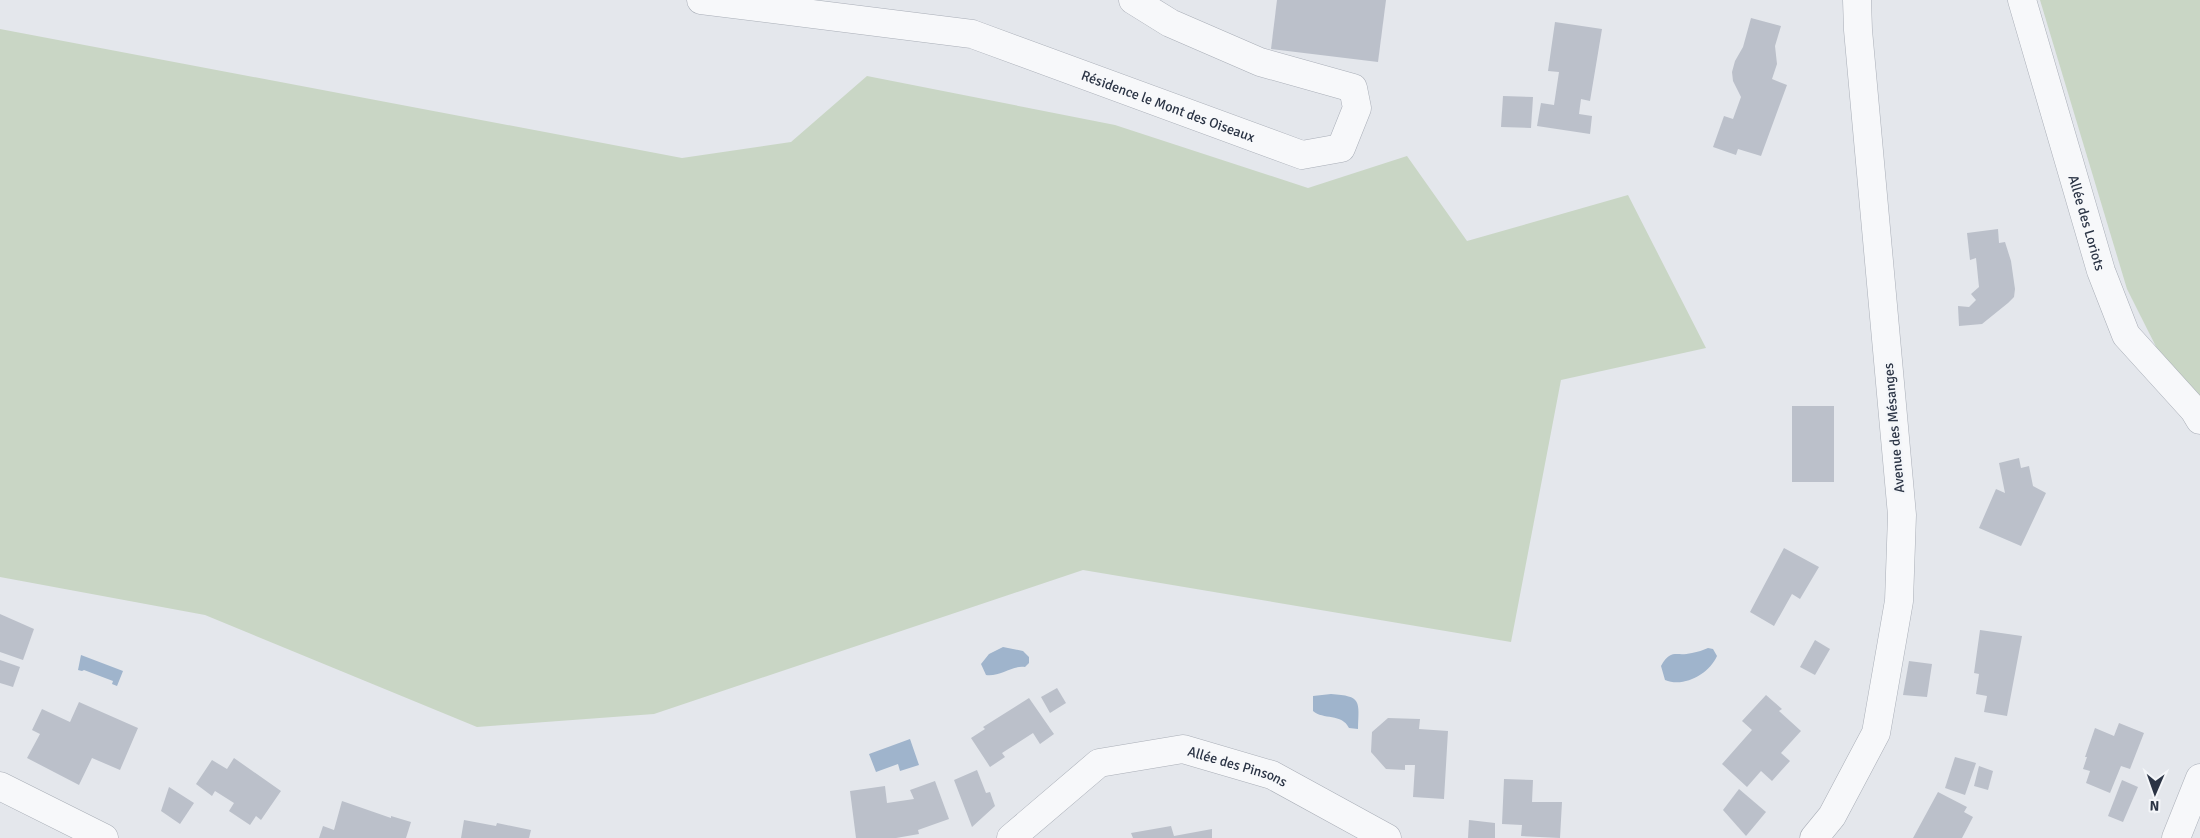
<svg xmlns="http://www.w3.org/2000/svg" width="2200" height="838" viewBox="0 0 2200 838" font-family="Signika,sans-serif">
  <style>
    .green { fill: #c9d6c5 }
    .water { fill: #9fb4cc }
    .building { fill: #bbc0ca }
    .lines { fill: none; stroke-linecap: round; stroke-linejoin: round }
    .minor-casing { stroke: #a9aeb7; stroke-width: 29 }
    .minor { stroke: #f7f8fa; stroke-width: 28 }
    .labels { text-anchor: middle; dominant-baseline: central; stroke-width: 5; stroke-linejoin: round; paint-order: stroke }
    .street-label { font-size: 14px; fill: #2b3445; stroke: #f4f6f9 }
  </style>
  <rect width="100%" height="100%" fill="#e4e7ec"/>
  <g class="green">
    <path d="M2040,0h160v434l-73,-145z"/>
    <path d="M0,29l682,129 109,-16 76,-66 248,49 193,63 99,-32 60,85 161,-46 78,153 -145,32 -50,262 -428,-72 -429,144 -177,13 -272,-112 -205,-38z"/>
  </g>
  <g class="water">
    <path d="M1003,647l20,4 6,6v6l-4,4c-13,-2 -25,10 -39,8l-5,-11 8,-10z"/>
    <path d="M1708,648l5,1 4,7c-8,18 -33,32 -52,24l-4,-14c10,-18 15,-9 31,-13 6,-1 11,-3 16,-5z"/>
    <path d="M81,655l42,16 -6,15 -5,-2 1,-3 -29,-11 -2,1 -4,-1z"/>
    <path d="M1331,694c31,2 28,7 27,35l-9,-1c-7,-15 -26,-8 -36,-17v-15z"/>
    <path d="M910,739l9,26 -19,6 -2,-7 -22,8 -7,-18z"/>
  </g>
  <g class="building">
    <path d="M1277,0h109l-8,62 -107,-13z"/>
    <path d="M1751,18l30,8 -6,20 2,18 -5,15 15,6 -26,71 -23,-7 -2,6 -23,-8 11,-31 9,3 8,-22 -8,-16 -1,-9 3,-11 8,-14z"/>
    <path d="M1555,22l47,7 -12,72 -9,-2 -2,15 13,2 -2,18 -53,-8 4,-23 13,2 5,-33 -11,-1z"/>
    <path d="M1503,96l30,1 -2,31 -30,-1z"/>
    <path d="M1998,229l1,14 6,-1 6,19 4,28 -1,8 -6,6 -26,21 -23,2 -1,-20 11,1 7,-7 -5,-6 8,-7 -3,-29 -6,2 -3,-27z"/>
    <rect x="1792" y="406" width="42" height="76"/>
    <path d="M2019,458l2,10 8,-2 4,20 13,7 -25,53 -42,-18 17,-39 9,4 -6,-30z"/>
    <path d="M1784,548l35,19 -19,32 -8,-5 -18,32 -24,-14z"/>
    <path d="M0,614l34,15 -11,31 -23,-8z"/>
    <path d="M1980,630l42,6 -15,80 -23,-4 3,-16 -11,-2 3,-20 -5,-1z"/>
    <path d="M1815,640l15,9 -15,26 -15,-8z"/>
    <path d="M0,660l20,7 -7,20 -13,-4z"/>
    <path d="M1909,661l23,3 -5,33 -24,-2z"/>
    <path d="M1057,688l9,15 -16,10 -9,-16z"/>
    <path d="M1766,695l16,14 -3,2 22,20 -20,22 9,8 -18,20 -11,-10 -14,16 -25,-23 30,-34 -10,-9z"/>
    <path d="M1029,698l25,36 -14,10 -7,-11 -31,20 3,4 -15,10 -19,-29 14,-9 -2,-2z"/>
    <path d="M79,702l59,26 -18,42 -28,-12 -13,27 -52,-27 13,-24 -8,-4 10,-21 28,13z"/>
    <path d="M1388,718l32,1 -1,10 29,2 -4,68 -31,-2 2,-32h-10v5l-19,-1 -15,-17 1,-20z"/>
    <path d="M2119,723l25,10 -14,36 -9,-3 -11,27 -24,-10 4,-12 -7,-2 4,-12h-2l10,-29 19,8z"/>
    <path d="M1955,757l21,6 -11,32 -20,-7z"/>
    <path d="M234,758l47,33 -20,29 -5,-4 -6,9 -21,-14 5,-8 -19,-12 -3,5 -16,-12 16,-24 15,9z"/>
    <path d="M1979,766l14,5 -5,19 -14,-4z"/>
    <path d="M977,770l9,23 4,-1 5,14 -23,21 -18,-47z"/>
    <path d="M1504,779l29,1 -1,22h30l-2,36 -39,-2 1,-11 -20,-1z"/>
    <path d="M2122,780l16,7 -15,35 -15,-6z"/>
    <path d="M935,781l14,38 -31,11 1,4 -23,4h-40l-6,-47 35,-5 2,17 27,-4 -4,-9z"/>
    <path d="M169,787l25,16 -14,21 -19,-13z"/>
    <path d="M1739,789l27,23 -20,24 -23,-26z"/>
    <path d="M1938,792l29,15 -3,5 9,5 -11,21h-49z"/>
    <path d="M342,801l49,17v-2l20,6 -5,16h-87l4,-12 11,4z"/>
    <path d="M464,820l32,6 1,-3 34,7 -2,8h-68z"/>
    <path d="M1469,820l26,3v15h-27z"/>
    <path d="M1171,826l3,10 38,-7v9h-79l-2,-5z"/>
  </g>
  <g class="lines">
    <defs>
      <g id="minor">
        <path id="s1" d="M701,0l271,34 330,121 39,-7 16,-40 -4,-20 -93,-26 -90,-39 -37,-23"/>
        <path id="s2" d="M2022,0l79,271 25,64 68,75 6,10"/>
        <path d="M0,786l104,52"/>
        <path id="s3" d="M1011,838l88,-75 84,-14 89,26 115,63"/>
        <path d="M1814,838l18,-22 44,-83 23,-132 3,-86 -44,-485 -1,-30"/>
        <path d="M2176,838l24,-60"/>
      </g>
    </defs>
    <use href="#minor" class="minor-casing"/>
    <use href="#minor" class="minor"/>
  </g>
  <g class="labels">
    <g class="street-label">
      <text stroke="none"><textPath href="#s1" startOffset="482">Résidence le Mont des Oiseaux</textPath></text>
      <text stroke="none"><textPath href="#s2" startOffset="232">Allée des Loriots</textPath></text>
      <text transform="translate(1894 428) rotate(-95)">Avenue des Mésanges</text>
      <text stroke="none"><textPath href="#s3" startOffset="258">Allée des Pinsons</textPath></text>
    </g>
  </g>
  <g transform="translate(2155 793) rotate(182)" stroke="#f4f6f9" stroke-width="4" paint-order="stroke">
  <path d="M0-4L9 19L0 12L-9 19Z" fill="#2b3445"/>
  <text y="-8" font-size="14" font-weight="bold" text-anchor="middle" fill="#2b3445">N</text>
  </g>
</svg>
